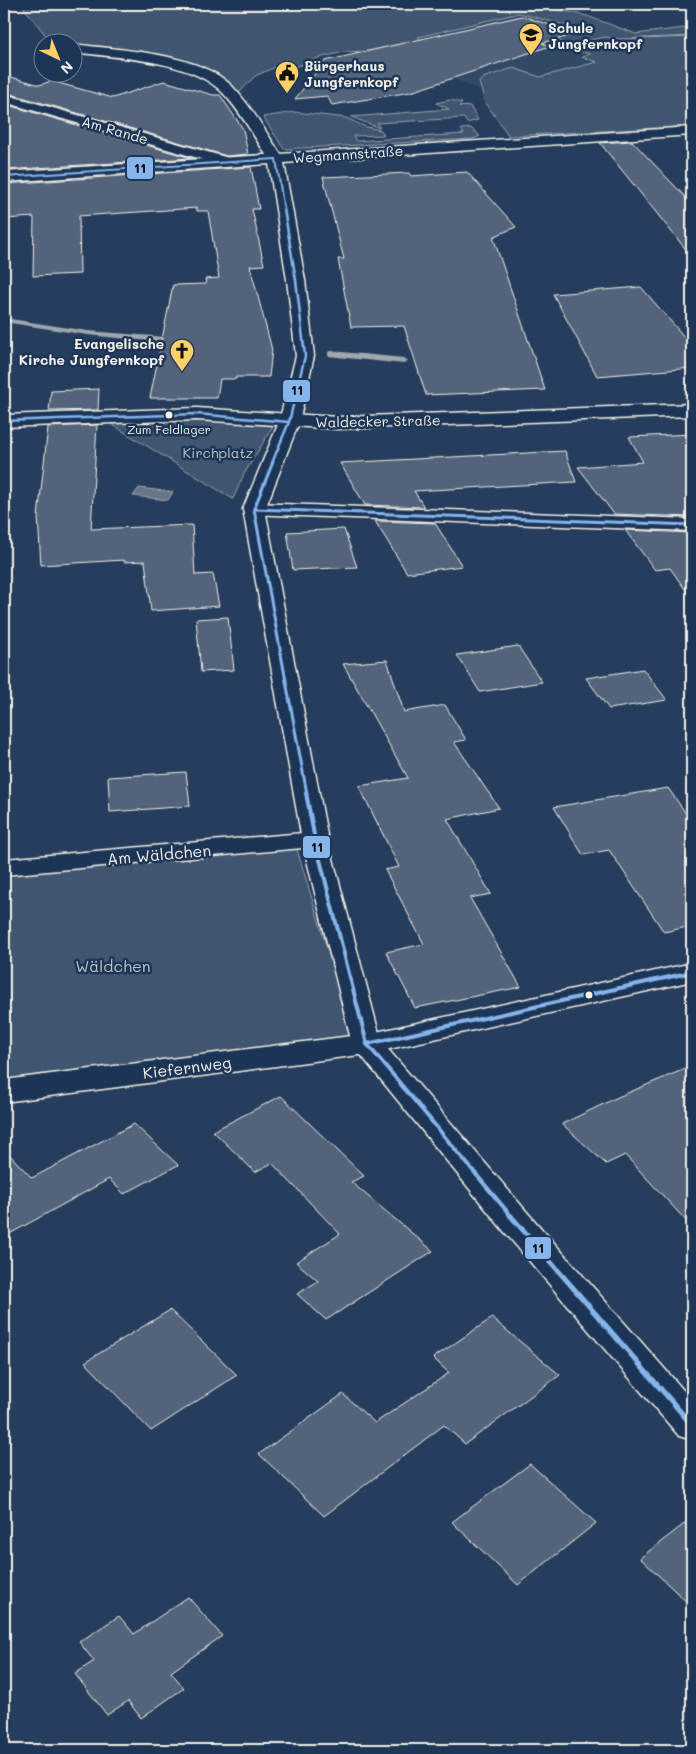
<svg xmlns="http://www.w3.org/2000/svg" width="696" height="1754" viewBox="0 0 696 1754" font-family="Mali,sans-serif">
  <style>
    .built { fill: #334966 }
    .green { fill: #40546f; stroke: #9aa2ac }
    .water { fill: #677588; stroke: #9fa7ae }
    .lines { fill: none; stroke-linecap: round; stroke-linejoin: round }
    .stream { fill: #9fa7ae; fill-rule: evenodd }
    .building { fill: #52647b; stroke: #f4f1e8 }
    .street-casing { stroke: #f4f1e8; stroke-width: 3 }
    .secondary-casing { stroke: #f4f1e8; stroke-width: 3 }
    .street { fill: #1d3557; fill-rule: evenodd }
    .secondary { fill: #1d3557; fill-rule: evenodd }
    .bus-1-far4-casing { stroke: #1d3557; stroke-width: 4 }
    .bus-1-far3-casing { stroke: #1d3557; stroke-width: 5 }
    .bus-1-far2-casing { stroke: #1d3557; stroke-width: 6 }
    .bus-1-far1-casing { stroke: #1d3557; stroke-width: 8 }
    .bus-1-casing { stroke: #1d3557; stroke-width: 9 }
    .bus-1-far4 { stroke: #86b5ec; stroke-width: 2 }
    .bus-1-far3 { stroke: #86b5ec; stroke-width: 2.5 }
    .bus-1-far2 { stroke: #86b5ec; stroke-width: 3 }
    .bus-1-far1 { stroke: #86b5ec; stroke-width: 4 }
    .bus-1 { stroke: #86b5ec; stroke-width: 5 }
    .bus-dot { fill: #f4f1e8; stroke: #1d3557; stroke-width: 2 }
    .labels { text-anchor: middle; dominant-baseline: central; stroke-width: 5; stroke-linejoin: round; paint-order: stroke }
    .far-bus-label { font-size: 12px; fill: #f4f1e8; stroke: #1d3557 }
    .far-poi-label { font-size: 14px; font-weight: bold; fill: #f4f1e8; stroke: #1d3557; text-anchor: start }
    .far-street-label { font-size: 14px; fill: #f4f1e8; stroke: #1d3557 }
    .far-park-label { font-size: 14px; fill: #bec2c4; stroke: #1d3557 }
    .street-label { font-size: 16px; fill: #f4f1e8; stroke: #1d3557 }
    .park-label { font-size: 16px; fill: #bec2c4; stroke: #1d3557 }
    .line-badge { stroke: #1d3557; stroke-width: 2 }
    .pale-badge-label { font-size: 14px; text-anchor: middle; font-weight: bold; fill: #111 }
  </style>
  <rect width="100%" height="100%" fill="#263d5d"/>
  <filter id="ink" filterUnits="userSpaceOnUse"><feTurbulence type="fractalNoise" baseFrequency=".02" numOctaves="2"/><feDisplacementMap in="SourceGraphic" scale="10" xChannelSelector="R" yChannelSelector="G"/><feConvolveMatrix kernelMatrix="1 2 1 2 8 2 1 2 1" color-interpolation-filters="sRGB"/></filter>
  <g filter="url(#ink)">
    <path class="built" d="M511,9l76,7 49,18 56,-7v63l-21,-20 -188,22 -108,-50z"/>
    <g class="green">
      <path d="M21,4h514l52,12 49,18 56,-7v9l-73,3 -14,-2 -38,8 -10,-6 30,-8 -68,-18 -101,24 4,3 -54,11 -24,1 -26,6 -23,9 -17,-1 -23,10 -16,17 -6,-7 -6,2 -49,-23 -105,-17 -1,-6h-21z"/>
      <path d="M692,37v89l-183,10 -24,-34 -6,-20 4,-4 30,-10 27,9 57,-15 -15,-5 8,-3 -11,-3 5,-2 -3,-1 59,-9z"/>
      <path d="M450,100l12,3 -3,4 11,-1 8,14 -11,3 -3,-5 -87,5 3,5 -29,-11 98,-8 -13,-6z"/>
      <path d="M295,112l51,6 20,9 15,3 3,5 -31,1 3,5 108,-7 -3,-5 10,-1 9,8 -8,3 -188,10 -21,-32z"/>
      <path d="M218,420l55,6 -30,50 -10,23 -125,-77z"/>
      <path d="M295,843l59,194 -350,53v-223z"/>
    </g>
    <path class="water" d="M139,488l34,4 -5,8 -35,-4z"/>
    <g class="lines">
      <g class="stream">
        <path d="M4,318l84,13 91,7 4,3 -4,3 -91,-9 -84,-13z"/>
        <path d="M331,351l73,7 4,3 -4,3 -76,-8v-4z"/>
      </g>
    </g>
    <g class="building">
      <path d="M522,16l56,18 -36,9 8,3 -139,46 -79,13 -5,-9 -32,3 30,-38z"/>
      <path d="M4,75l36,10 11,-4 62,17 51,-17 49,14h7l23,34 5,25 -21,2 -223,-64z"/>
      <path d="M4,104l187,54 -187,12z"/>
      <path d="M632,141l60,63v53l-92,-114z"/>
      <path d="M251,167l8,42h-7l12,56 -14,1 22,84 -3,27h-33v2h-16l-3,19h-67l23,-113 33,-1 -1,-5 14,-1 -11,-67h-11v-3l-118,8 1,58 -47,2 1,-59 -30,2v-35z"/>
      <path d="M467,172l49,55 -23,10 52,153 -119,5 -22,-69 -53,1 -13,-68h6l-21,-82 86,-4 2,3z"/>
      <path d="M641,287l51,59v22l-95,8 -44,-82z"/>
      <path d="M99,389l-1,21 -49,1 2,-20z"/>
      <path d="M97,425l-6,104 101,-4 3,50 18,-1 6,32 -68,5 -6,-50 -21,1v-2l-83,5 -3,-48 10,-90z"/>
      <path d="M692,434v83l-78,-3 -36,-47 65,-5 -14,-25z"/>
      <path d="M565,451l11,31 -162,9 10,16 -59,-2 -25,-42z"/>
      <path d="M375,521l60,2 27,43 -55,7z"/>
      <path d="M344,529l13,38 -64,3 -6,-38z"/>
      <path d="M625,530l67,3v66l-22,-31 -15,2z"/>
      <path d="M228,617l6,53 -33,2 -5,-53z"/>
      <path d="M518,646l24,36 -62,10 -23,-37z"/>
      <path d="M387,660l17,52 41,-7 21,35 -12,2 45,66 -52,11 44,75 -21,4 51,89 -106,21 -29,-56 38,-8 -39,-74 14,-3 -40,-81 49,-8 -65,-114z"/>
      <path d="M643,669l24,31 -58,9 -23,-31z"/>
      <path d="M186,772l4,34 -80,6 -2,-35z"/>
      <path d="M668,788l24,34v104l-28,6 -55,-82 -26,5 -29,-48z"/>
      <path d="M692,1066v161l-67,-72 -19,9 -44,-40 56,-27z"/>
      <path d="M281,1096l83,80 -13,6 82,69 -107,69 -29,-26 21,-13 -22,-19 44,-28 -68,-71 -17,9 -42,-41z"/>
      <path d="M134,1124l44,41 -54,29 -15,-15 -105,58v-88l28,29z"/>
      <path d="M170,1310l67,65 -86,56 -66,-69z"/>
      <path d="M492,1318l68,57 -95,69 -21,-19 -120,91 -65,-62 84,-60 32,29 74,-50 -16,-15z"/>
      <path d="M530,1464l66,59 -78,62 -66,-63z"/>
      <path d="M692,1518v89l-52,-49z"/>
      <path d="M188,1597l34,39 -51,36 13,16 -43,30 -13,-17 -21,14 -32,-41 19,-13 -15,-19 40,-26 15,18z"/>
    </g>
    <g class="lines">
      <defs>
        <g id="street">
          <path d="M72,44c47,6 127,8 161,43 20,21 34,48 51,72l-8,5 -5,-2c-16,-23 -29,-49 -48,-69 -33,-34 -106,-35 -151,-41z"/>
          <path d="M4,94l228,65 3,3 -3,3h-10l-218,-63z"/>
          <path d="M692,404v12l-354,13 -141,-9 -193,7v-12l193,-7 141,9z"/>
          <path d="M254,503l438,16v12l-446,-17 -3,-5 3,-5z"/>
          <path d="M315,832l9,2 4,6 -4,6 -320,29v-16z"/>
          <path d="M692,963v18l-325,73 -363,48v-22l363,-46z"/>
        </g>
        <path id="secondary" d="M692,127v8l-408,28 21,117 9,76 -15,66 -34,87 63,331 53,201 145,170 166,189v40l-13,-4 -177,-207 -150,-185 -50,-204 -59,-331 36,-87 17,-66 -9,-76 -18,-116 -265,18v-10z"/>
      </defs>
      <use href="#street" class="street-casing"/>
      <use href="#secondary" class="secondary-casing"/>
      <use href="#street" class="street"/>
      <use href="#secondary" class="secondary"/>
      <defs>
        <g id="bus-1-far4">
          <path d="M276,159l7,45"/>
          <path d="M4,177l272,-18"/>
        </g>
        <g id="bus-1-far3">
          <path d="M4,421l193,-7 92,8"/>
          <path d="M272,463l17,-41 16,-66 -9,-76 -13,-77"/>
        </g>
        <g id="bus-1-far2">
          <path d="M273,462l-19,47 53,285"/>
          <path d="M254,509l438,16"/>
        </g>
        <g id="bus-1-far1">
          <path d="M306,793l9,47 52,204 144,172"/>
          <path d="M367,1044l325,-72"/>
        </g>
        <path id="bus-1" d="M510,1215l182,210"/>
      </defs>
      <use href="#bus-1-far4" class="bus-1-far4-casing"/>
      <use href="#bus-1-far3" class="bus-1-far3-casing"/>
      <use href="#bus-1-far2" class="bus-1-far2-casing"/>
      <use href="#bus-1-far1" class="bus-1-far1-casing"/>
      <use href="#bus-1" class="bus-1-casing"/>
      <use href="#bus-1-far4" class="bus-1-far4"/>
      <use href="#bus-1-far3" class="bus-1-far3"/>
      <use href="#bus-1-far2" class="bus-1-far2"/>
      <use href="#bus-1-far1" class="bus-1-far1"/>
      <use href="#bus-1" class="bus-1"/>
    </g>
  </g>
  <defs>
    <symbol id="school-pin" viewBox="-11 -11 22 30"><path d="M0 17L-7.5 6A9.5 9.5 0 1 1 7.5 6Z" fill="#ffd166" stroke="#1d3557"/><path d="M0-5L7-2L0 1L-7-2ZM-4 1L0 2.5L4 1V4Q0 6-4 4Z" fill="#111"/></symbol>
    <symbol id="civic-pin" viewBox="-11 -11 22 30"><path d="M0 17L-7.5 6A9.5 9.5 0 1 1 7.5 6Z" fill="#ffd166" stroke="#1d3557"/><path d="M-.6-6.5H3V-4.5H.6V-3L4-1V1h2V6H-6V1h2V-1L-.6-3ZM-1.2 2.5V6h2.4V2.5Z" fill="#111"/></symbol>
    <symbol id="church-pin" viewBox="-11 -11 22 30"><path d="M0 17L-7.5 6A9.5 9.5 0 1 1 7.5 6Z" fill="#ffd166" stroke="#1d3557"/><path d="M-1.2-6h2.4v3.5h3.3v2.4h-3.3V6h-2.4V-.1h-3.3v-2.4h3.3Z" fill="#111"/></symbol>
  </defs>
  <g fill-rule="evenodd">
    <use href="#school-pin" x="517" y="21" width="28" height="38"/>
    <use href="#civic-pin" x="273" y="59" width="28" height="38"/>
    <use href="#church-pin" x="168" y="337" width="28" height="38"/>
  </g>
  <g class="bus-dot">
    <circle cx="169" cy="415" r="4.5"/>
    <circle cx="589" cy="995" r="4.5"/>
  </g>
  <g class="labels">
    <g class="far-bus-label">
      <text x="169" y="429">Zum Feldlager</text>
    </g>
    <g class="far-poi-label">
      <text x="548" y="27">Schule<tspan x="548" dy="16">Jungfernkopf</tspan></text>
      <text x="304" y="65">Bürgerhaus<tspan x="304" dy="16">Jungfernkopf</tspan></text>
      <text x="164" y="343" text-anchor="end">Evangelische<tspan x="164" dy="16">Kirche Jungfernkopf</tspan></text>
    </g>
    <g class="far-street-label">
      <text transform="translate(115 130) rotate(16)">Am Rande</text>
      <text transform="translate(348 154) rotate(-4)">Wegmannstraße</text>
      <text transform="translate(378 421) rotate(-1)">Waldecker Straße</text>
    </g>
    <g class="far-park-label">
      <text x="218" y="452">Kirchplatz</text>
    </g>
    <g class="street-label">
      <text transform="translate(159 854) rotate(-5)">Am Wäldchen</text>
      <text transform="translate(187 1067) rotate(-7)">Kiefernweg</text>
    </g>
    <g class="park-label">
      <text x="113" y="965">Wäldchen</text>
    </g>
  </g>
  <g class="line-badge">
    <rect x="126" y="156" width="28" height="24" rx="5" fill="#86b5ec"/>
    <rect x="282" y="379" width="29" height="24" rx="5" fill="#86b5ec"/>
    <rect x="302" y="835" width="29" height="24" rx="5" fill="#86b5ec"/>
    <rect x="524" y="1236" width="28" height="24" rx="5" fill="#86b5ec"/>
  </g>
  <g class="pale-badge-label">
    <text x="140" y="173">11</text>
    <text x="297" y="395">11</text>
    <text x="317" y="852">11</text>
    <text x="538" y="1253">11</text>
  </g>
  <rect width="696" height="1754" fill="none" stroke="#1d3557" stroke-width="20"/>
  <rect x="10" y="10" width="676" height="1734" fill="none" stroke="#f4f1e8" stroke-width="2" filter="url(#ink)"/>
  <g transform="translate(58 58) rotate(137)"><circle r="24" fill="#1d3557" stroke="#738091"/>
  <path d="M0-4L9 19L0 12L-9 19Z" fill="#ffd166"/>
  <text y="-8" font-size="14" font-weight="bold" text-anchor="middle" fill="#f4f1e8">N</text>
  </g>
</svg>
